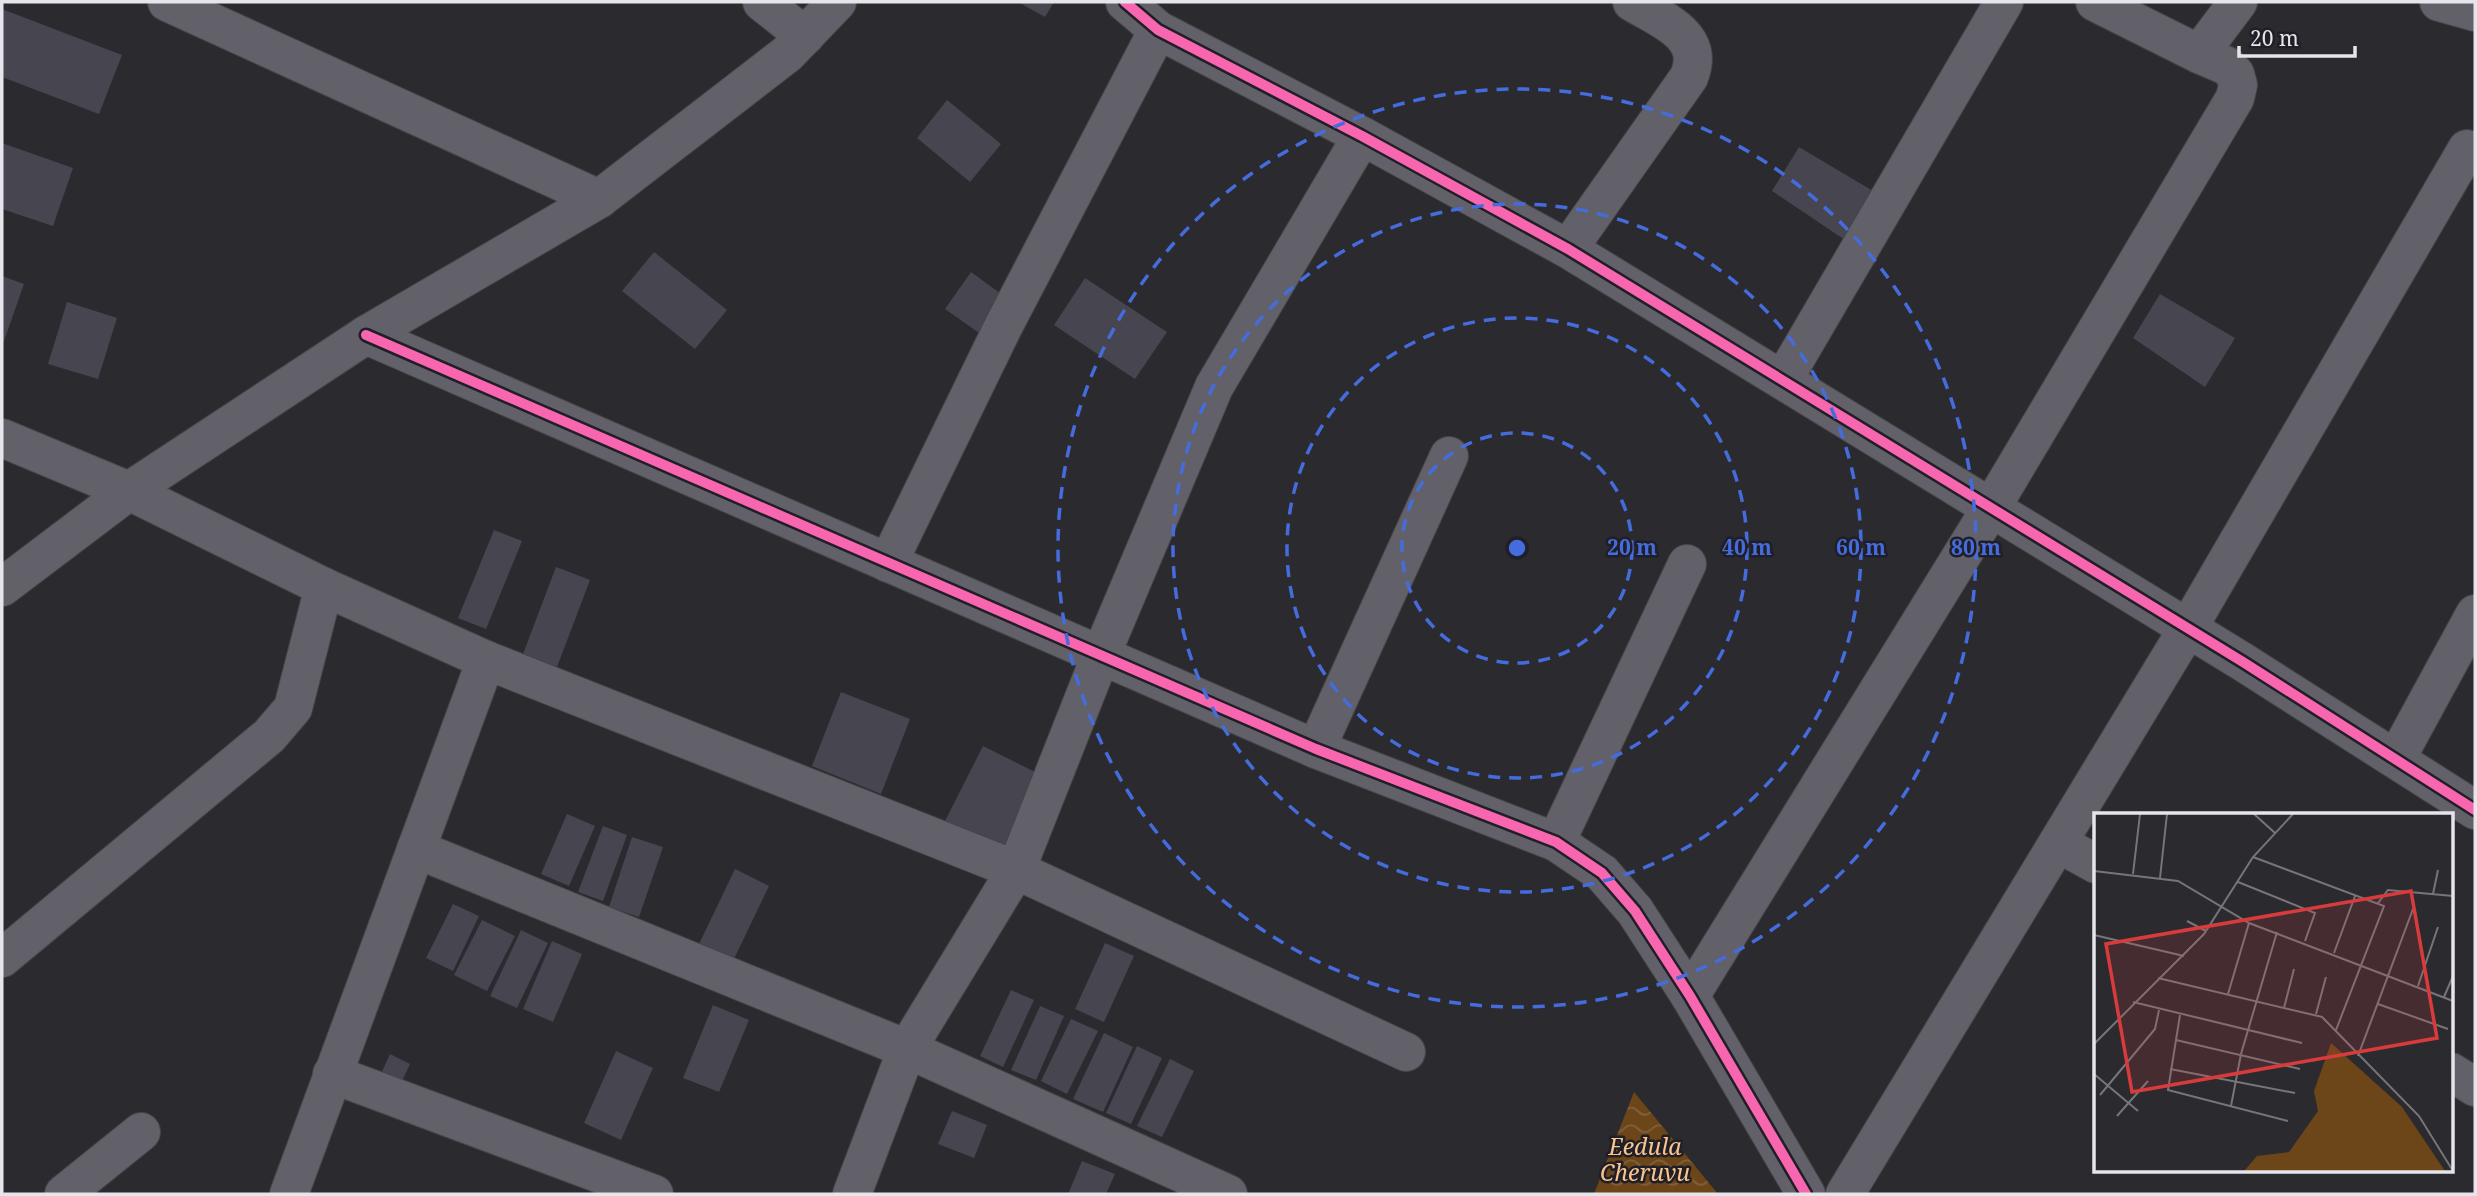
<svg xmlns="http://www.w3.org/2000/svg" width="2477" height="1196" viewBox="0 0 2477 1196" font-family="'Noto Serif',serif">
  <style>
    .water { fill: url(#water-waves) }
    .building { fill: #474550 }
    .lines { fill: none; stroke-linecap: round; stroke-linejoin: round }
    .minor-casing { stroke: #464548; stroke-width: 40 }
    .minor { stroke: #626169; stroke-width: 38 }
    .cycleway-casing { stroke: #201e27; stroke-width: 15 }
    .cycleway { stroke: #f766af; stroke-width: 10 }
    .ring { fill: none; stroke: #456cdc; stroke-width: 3.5; stroke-dasharray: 12 9 }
    .labels { text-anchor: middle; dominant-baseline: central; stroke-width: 5; stroke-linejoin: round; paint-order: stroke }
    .water-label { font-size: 23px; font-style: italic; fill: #f8c48e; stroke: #201e27 }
    .inset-road { fill: none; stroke: #76757a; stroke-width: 2 }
    .view { fill: #d83b3c; fill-opacity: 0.15; stroke: #d83b3c; stroke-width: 3.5 }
    .inset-edge { fill: none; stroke: #e6e5eb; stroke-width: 3.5 }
    .centre { fill: #456cdc; stroke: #201e27; stroke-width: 3.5 }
    .ring-label { font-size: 21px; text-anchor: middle; font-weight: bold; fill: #456cdc; stroke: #201e27; stroke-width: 5; stroke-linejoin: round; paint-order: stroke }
  </style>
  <defs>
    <pattern id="water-waves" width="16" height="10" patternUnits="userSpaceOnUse" patternTransform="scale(1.75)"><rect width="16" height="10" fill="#6c4619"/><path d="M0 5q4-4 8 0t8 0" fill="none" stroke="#81613b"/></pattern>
  </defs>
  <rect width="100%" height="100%" fill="#2b2a2f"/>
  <path class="water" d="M1634,1092l84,102h-124z"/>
  <g class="building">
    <path d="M1018,2h36l-9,15z"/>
    <path d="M2,9l120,46 -23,59 -97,-37z"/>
    <path d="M947,100l54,44 -31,38 -53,-44z"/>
    <path d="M2,143l71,25 -20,58 -51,-17z"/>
    <path d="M1799,147l74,44 -28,49 -73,-49z"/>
    <path d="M654,252l73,58 -32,39 -73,-58z"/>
    <path d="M971,272l37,27 -26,36 -37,-26z"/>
    <path d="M2,276l22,8 -20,57 -2,-1z"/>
    <path d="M1085,278l82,54 -32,47 -81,-54z"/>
    <path d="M2160,294l75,44 -30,49 -72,-49z"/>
    <path d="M67,302l50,16 -19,61 -50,-15z"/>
    <path d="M494,530l28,11 -36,88 -28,-11z"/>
    <path d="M556,567l34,13 -33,87 -34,-13z"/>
    <path d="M841,692l69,27 -29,75 -69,-28z"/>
    <path d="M983,746l64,32 -37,75 -65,-32z"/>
    <path d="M567,814l28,12 -26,60 -28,-12z"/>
    <path d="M603,826l24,9 -24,66 -25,-9z"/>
    <path d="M632,837l31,10 -24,70 -30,-10z"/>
    <path d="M735,869l34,17 -36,75 -34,-17z"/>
    <path d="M453,904l26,12 -26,55 -27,-13z"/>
    <path d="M482,920l33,16 -28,55 -33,-16z"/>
    <path d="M521,930l27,13 -31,65 -27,-12z"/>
    <path d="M552,941l30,13 -29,68 -30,-13z"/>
    <path d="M1105,943l29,13 -30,66 -29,-13z"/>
    <path d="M1011,990l23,10 -31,67 -23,-11z"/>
    <path d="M713,1005l36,15 -30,72 -36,-14z"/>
    <path d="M1040,1006l24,10 -28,64 -25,-10z"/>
    <path d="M1071,1019l27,12 -31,63 -26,-13z"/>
    <path d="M1104,1033l29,14 -30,65 -30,-13z"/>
    <path d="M1137,1046l25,12 -31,66 -25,-11z"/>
    <path d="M616,1051l37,17 -32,72 -37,-17z"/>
    <path d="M390,1054l20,10 -15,32 -20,-9z"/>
    <path d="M1170,1059l24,12 -32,66 -25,-11z"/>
    <path d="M952,1111l35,14 -13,33 -36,-14z"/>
    <path d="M1082,1161l33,13 -9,20h-38z"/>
  </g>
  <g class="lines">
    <defs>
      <g id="minor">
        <path d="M167,2l432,197"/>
        <path d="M762,2l43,34"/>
        <path d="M1125,2l33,28 204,106 206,113 675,413 232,148"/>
        <path d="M2439,2l36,10"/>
        <path d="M2199,54l39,-52"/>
        <path d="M1568,249l121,-172c17,-42 -27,-57 -57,-75"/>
        <path d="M366,335l950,414 240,93 46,31 33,38 55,85 116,198"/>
        <path d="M1783,380l221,-378"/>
        <path d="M2,438l127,53 195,96 162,73 530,210 390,182"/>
        <path d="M888,563l115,-236 155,-297"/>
        <path d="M2,587l127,-96 237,-156 233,-136 188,-145 50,-52"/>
        <path d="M1316,749l133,-293"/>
        <path d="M2396,759l79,-145"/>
        <path d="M1556,842l131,-278"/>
        <path d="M2058,843l38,21"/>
        <path d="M416,849l491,200 321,145"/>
        <path d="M2,958l267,-222 24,-28 31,-121"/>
        <path d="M1690,996l301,-488 244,-410 3,-13 -3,-11 -8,-8 -28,-12 -104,-52"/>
        <path d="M2451,1072l24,15"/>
        <path d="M332,1074l322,120"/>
        <path d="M64,1194l77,-62"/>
        <path d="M289,1194l197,-534"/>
        <path d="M852,1194l55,-145 109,-179 85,-215 113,-268 148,-251"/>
        <path d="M1845,1194l343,-566 279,-479"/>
      </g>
    </defs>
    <use href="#minor" class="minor-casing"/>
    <use href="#minor" class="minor"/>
    <defs>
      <g id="cycleway">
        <path d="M1125,2l33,28 204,106 206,113 675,413 232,148"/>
        <path d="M366,335l950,414 240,93 46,31 33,38 55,85 116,198"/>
      </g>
    </defs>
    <use href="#cycleway" class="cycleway-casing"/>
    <use href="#cycleway" class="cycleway"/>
  </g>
  <g class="ring">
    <circle cx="1517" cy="548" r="115"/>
    <circle cx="1517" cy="548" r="230"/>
    <circle cx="1517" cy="548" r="344"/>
    <circle cx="1517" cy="548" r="459"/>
  </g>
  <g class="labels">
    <g class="water-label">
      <text x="1645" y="1146">Eedula<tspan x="1645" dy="26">Cheruvu</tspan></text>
    </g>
  </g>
  <g transform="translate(2094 813)">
    <rect width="359" height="359" fill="#2b2a2f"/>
    <path d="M237,230l71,64 43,64h-201l13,-15 32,-4 29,-41 -4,-20z" fill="#6c4619"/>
    <path class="inset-road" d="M160,1l21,19M159,44l131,49 -48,124M0,58l84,10 71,42 204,78M39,61l7,-60M66,65l7,-64M144,69l77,31 -10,28M339,81l5,-24M284,90l10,-13 65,6M93,108l19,10M0,122l90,21M240,140l21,-57M64,165l164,39 97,99 34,55M324,173l20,-59M134,181l21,-71M350,184l9,-21M39,189l169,41M284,191l70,25M190,195l10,-39M222,201l10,-37M86,202l-12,75 120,31M82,227l124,29M0,231l110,-110 49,-77 40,-43M264,243l55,-147M76,256l125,24M0,261l44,37M6,282l55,-66 4,-19M137,293l10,-52 36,-122M23,303l31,-35"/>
    <path class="view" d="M317,78l26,147 -305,54 -26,-148z"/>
    <rect width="359" height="359" class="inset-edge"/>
  </g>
  <circle cx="1517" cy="548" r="10" class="centre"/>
  <g class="ring-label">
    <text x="1632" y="555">20 m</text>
    <text x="1747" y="555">40 m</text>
    <text x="1861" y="555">60 m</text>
    <text x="1976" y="555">80 m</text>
  </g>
  <rect width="2477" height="1196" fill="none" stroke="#e6e5eb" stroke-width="7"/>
  <path d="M2239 46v10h116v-10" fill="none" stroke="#e6e5eb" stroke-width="3.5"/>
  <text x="2250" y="46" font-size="21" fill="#e6e5eb" stroke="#201e27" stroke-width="5" paint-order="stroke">20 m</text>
</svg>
